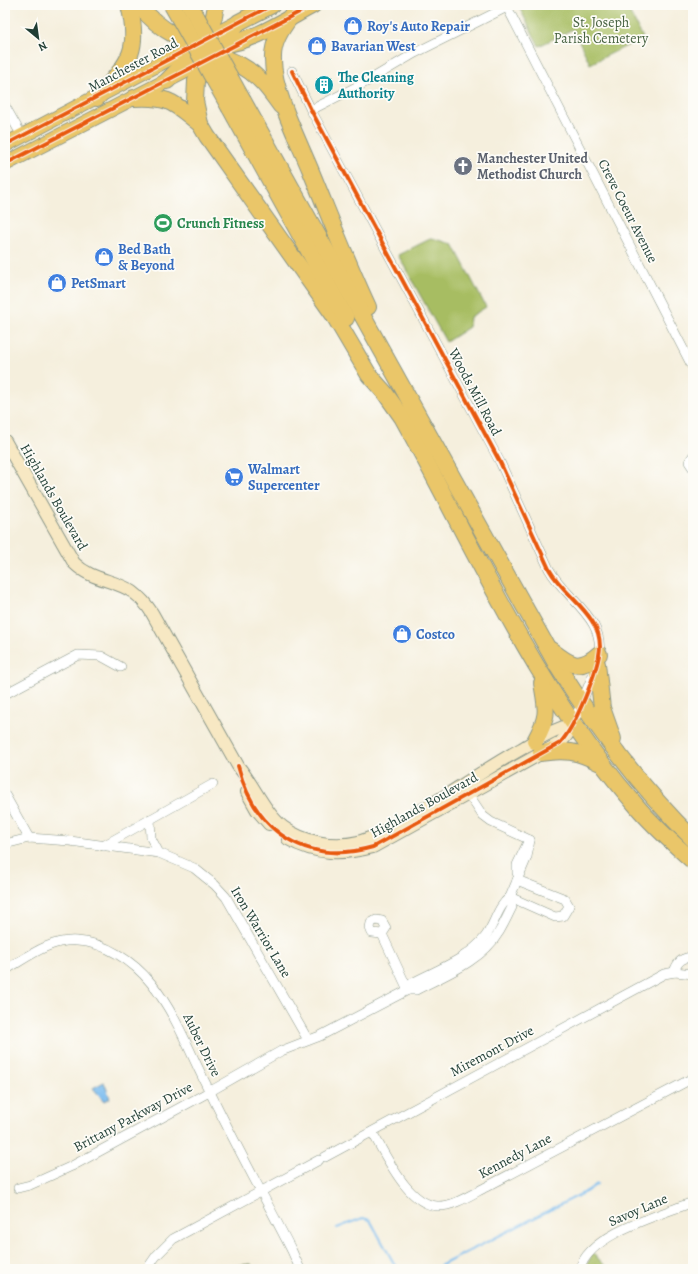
<svg xmlns="http://www.w3.org/2000/svg" width="698" height="1274" viewBox="0 0 698 1274" font-family="Alegreya,serif">
  <style>
    .green { fill: #a7bd62; stroke: #637d4b }
    .forest { fill: #85a458; stroke: #527046 }
    .water { fill: #7abcef; stroke: #4c7c92 }
    .lines { fill: none; stroke-linecap: round; stroke-linejoin: round }
    .stream { stroke: #7abcef; stroke-width: 2 }
    .street-casing { stroke: #8a9688; stroke-width: 10 }
    .secondary-casing { stroke: #8a9688; stroke-width: 14 }
    .primary-casing { stroke: #8a9688; stroke-width: 16 }
    .highway-casing { stroke: #8a9688; stroke-width: 18 }
    .street { stroke: #fff; stroke-width: 9 }
    .secondary { stroke: #f7e8c3; stroke-width: 12 }
    .primary { stroke: #eac669; stroke-width: 14 }
    .highway { stroke: #eac669; stroke-width: 16 }
    .highway-bridge-casing { stroke: #8a9688; stroke-width: 18; stroke-linecap: butt }
    .highway-bridge { stroke: #eac669; stroke-width: 16 }
    .cycleway-casing { stroke: #fdfcf7; stroke-width: 6 }
    .cycleway { stroke: #e8590c; stroke-width: 4 }
    .labels { text-anchor: middle; dominant-baseline: central; stroke-width: 3.5; stroke-linejoin: round; paint-order: stroke }
    .park-label { font-size: 14px; fill: #486342; stroke: #fdfcf7 }
    .shop-label { font-size: 14px; font-weight: bold; fill: #366cbe; stroke: #fdfcf7; text-anchor: start }
    .street-label { font-size: 14px; fill: #1f3d34; stroke: #fdfcf7 }
    .culture-label { font-size: 14px; font-weight: bold; fill: #0d838f; stroke: #fdfcf7; text-anchor: start }
    .worship-label { font-size: 14px; font-weight: bold; fill: #5b616d; stroke: #fdfcf7; text-anchor: start }
    .leisure-label { font-size: 14px; font-weight: bold; fill: #27864d; stroke: #fdfcf7; text-anchor: start }
  </style>
  <rect width="100%" height="100%" fill="#fdfcf7"/>
  <filter id="ink" filterUnits="userSpaceOnUse"><feTurbulence type="fractalNoise" baseFrequency=".025" numOctaves="2"/><feDisplacementMap in="SourceGraphic" scale="8" xChannelSelector="R" yChannelSelector="G"/><feConvolveMatrix kernelMatrix="1 2 1 2 8 2 1 2 1" color-interpolation-filters="sRGB"/></filter>
  <filter id="wash" filterUnits="userSpaceOnUse"><feTurbulence type="fractalNoise" baseFrequency=".012" numOctaves="4" result="noise"/><feDisplacementMap in="SourceGraphic" scale="16" xChannelSelector="R" yChannelSelector="G"/><feGaussianBlur stdDeviation="0.9" result="paint"/><feColorMatrix in="noise" values="0 0 0 0 0 0 0 0 0 0 0 0 0 0 0 0 0 1.4 0 .05"/><feComposite in="paint" operator="in"/></filter>
  <g filter="url(#wash)">
    <rect width="100%" height="100%" fill="#f5efdd"/>
    <g class="green">
      <path d="M518,5h108l17,33 -53,26 -17,-35 -34,17z"/>
      <path d="M432,238l21,6 33,63 -16,10 -1,10 -23,15 -48,-87z"/>
      <path d="M593,1253l15,16h-24z"/>
    </g>
    <path class="forest" d="M251,1264l2,5h-31l1,-2z"/>
    <path class="water" d="M104,1082l6,16 -6,3 -11,-13z"/>
    <g class="lines">
      <g class="stream">
        <path d="M337,1228l26,-10 7,2 27,49"/>
        <path d="M434,1269l153,-78 10,-7"/>
      </g>
    </g>
  </g>
  <g filter="url(#ink)">
    <g class="lines">
      <defs>
        <g id="street">
          <path d="M506,5l186,361"/>
          <path d="M292,71l19,39 189,352 49,107c16,30 59,50 49,89"/>
          <path d="M5,106l17,30"/>
          <path d="M311,110l55,-28 49,-29 92,-46"/>
          <path d="M693,456l-4,6 4,6"/>
          <path d="M5,694l73,-39 23,1 20,11"/>
          <path d="M573,724l22,-54"/>
          <path d="M465,789l18,27 8,6 39,18"/>
          <path d="M5,795l24,43"/>
          <path d="M150,819l1,19 8,15"/>
          <path d="M5,844l24,-6 41,3 89,12 35,15 21,17 11,12 82,143"/>
          <path d="M103,846l110,-62"/>
          <path d="M517,873v-8l11,-23"/>
          <path d="M510,897l45,20 8,-1 6,-10 -4,-7 -48,-19"/>
          <path d="M382,934l-10,-1 -2,-5 1,-5 5,-3 6,1 4,7 -4,6 26,56"/>
          <path d="M5,970c23,-13 44,-31 72,-29 28,1 57,21 74,42 26,32 40,73 59,109 26,54 55,106 82,159l8,18"/>
          <path d="M674,972c3,-10 8,-15 19,-15"/>
          <path d="M408,990h8c29,-15 66,-29 83,-58 5,-8 9,-17 13,-25l-2,-10"/>
          <path d="M372,1132c14,23 35,72 65,74 16,1 35,-12 49,-19l207,-109"/>
          <path d="M325,1157l339,-183 11,-2 18,2"/>
          <path d="M18,1188l12,-3 42,-19 137,-74 72,-41 39,-15 88,-46 4,-7c24,-13 56,-24 73,-46 10,-13 12,-30 25,-40l17,-40 3,-17"/>
          <path d="M147,1269l9,-13 17,-17 146,-79"/>
          <path d="M580,1269c8,-35 83,-55 113,-67"/>
        </g>
        <g id="secondary">
          <path d="M5,441l69,122c18,18 40,16 59,29 8,6 14,13 19,21l86,153c15,18 27,47 45,61 20,15 50,21 75,15 16,-4 29,-13 44,-20 41,-23 78,-50 119,-73 17,-10 33,-20 52,-25"/>
          <path d="M247,792l10,18 12,14"/>
          <path d="M288,839c28,16 55,16 85,8l187,-104 7,-8 6,-11"/>
        </g>
        <g id="primary">
          <path d="M5,145l230,-121"/>
          <path d="M5,164l204,-105"/>
        </g>
        <g id="highway">
          <path d="M139,5c19,24 50,44 82,40 32,-3 64,-25 92,-40"/>
          <path d="M272,5l-33,17 -33,35 -10,24 -1,20 5,23 7,12 126,178 36,61 16,18 17,24c73,132 133,272 233,387 17,21 38,39 58,57"/>
          <path d="M291,16c-10,13 -19,27 -18,44 0,31 25,80 37,109 19,46 37,93 58,138"/>
          <path d="M179,53c28,-3 60,6 80,26 9,8 15,18 22,27"/>
          <path d="M167,81c25,-26 44,-37 49,-76"/>
          <path d="M97,98c31,-35 44,-45 32,-93"/>
          <path d="M134,98c37,-2 39,5 66,26"/>
          <path d="M243,101l315,566c39,62 83,121 135,172"/>
          <path d="M230,108l116,210"/>
          <path d="M551,650c19,15 28,22 48,4"/>
          <path d="M597,664l5,44 11,31"/>
          <path d="M535,741c14,-26 12,-30 7,-58"/>
          <path d="M541,753c22,-4 38,-2 57,9"/>
        </g>
      </defs>
      <use href="#street" class="street-casing"/>
      <use href="#secondary" class="secondary-casing"/>
      <use href="#primary" class="primary-casing"/>
      <use href="#highway" class="highway-casing"/>
      <use href="#street" class="street"/>
      <use href="#secondary" class="secondary"/>
      <use href="#primary" class="primary"/>
      <use href="#highway" class="highway"/>
      <defs>
        <g id="highway-bridge">
          <path d="M172,5l58,103"/>
          <path d="M190,5l53,96"/>
        </g>
      </defs>
      <use href="#highway-bridge" class="highway-bridge-casing"/>
      <use href="#highway-bridge" class="highway-bridge"/>
      <defs>
        <g id="cycleway">
          <path d="M5,145l267,-140"/>
          <path d="M5,164l308,-159"/>
          <path d="M238,766c17,66 68,100 135,81l187,-104c15,-16 39,-74 40,-96 0,-9 -3,-19 -8,-26 -12,-19 -32,-32 -43,-52l-49,-107 -189,-352 -19,-39"/>
        </g>
      </defs>
      <use href="#cycleway" class="cycleway-casing"/>
      <use href="#cycleway" class="cycleway"/>
    </g>
  </g>
  <defs>
    <symbol id="shop-disc" viewBox="-11 -11 22 22"><circle r="9.5" fill="#3f7fe0" stroke="#fdfcf7"/><path d="M-5-2.5h2.3a2.7 3.5 0 0 1 5.4 0H5L5.5 6h-11ZM-1.5-2.5h3a1.5 2.3 0 0 0-3 0Z" fill="#fff"/></symbol>
    <symbol id="building-disc" viewBox="-11 -11 22 22"><circle r="9.5" fill="#0f9aa8" stroke="#fdfcf7"/><path d="M-4-6H4V6H1V3H-1V6H-4ZM-2.5-4.3h1.7v1.8h-1.7ZM.8-4.3h1.7v1.8H.8ZM-2.5-1h1.7V.8h-1.7ZM.8-1h1.7V.8H.8Z" fill="#fff"/></symbol>
    <symbol id="church-disc" viewBox="-11 -11 22 22"><circle r="9.5" fill="#6b7280" stroke="#fdfcf7"/><path d="M-1.2-6h2.4v3.5h3.3v2.4h-3.3V6h-2.4V-.1h-3.3v-2.4h3.3Z" fill="#fff"/></symbol>
    <symbol id="stadium-disc" viewBox="-11 -11 22 22"><circle r="9.5" fill="#2e9e5b" stroke="#fdfcf7"/><path d="M0-5a6.5 5 0 1 0 0 10a6.5 5 0 1 0 0-10ZM-3.5-1.8h7v3.6h-7Z" fill="#fff"/></symbol>
    <symbol id="supermarket-disc" viewBox="-11 -11 22 22"><circle r="9.5" fill="#3f7fe0" stroke="#fdfcf7"/><path d="M-6-5.5h2.5l.6 2H6L4.5 2H-2.5L-4.4-4H-6ZM-1.5 3.2a1.3 1.3 0 1 0 .1 0ZM3 3.2a1.3 1.3 0 1 0 .1 0Z" fill="#fff"/></symbol>
  </defs>
  <g fill-rule="evenodd">
    <use href="#shop-disc" x="342" y="15" width="22" height="22"/>
    <use href="#shop-disc" x="306" y="35" width="22" height="22"/>
    <use href="#building-disc" x="313" y="74" width="22" height="22"/>
    <use href="#church-disc" x="452" y="155" width="22" height="22"/>
    <use href="#stadium-disc" x="152" y="212" width="22" height="22"/>
    <use href="#shop-disc" x="93" y="246" width="22" height="22"/>
    <use href="#shop-disc" x="46" y="272" width="22" height="22"/>
    <use href="#supermarket-disc" x="223" y="466" width="22" height="22"/>
    <use href="#shop-disc" x="391" y="623" width="22" height="22"/>
  </g>
  <g class="labels">
    <g class="park-label">
      <text x="601" y="22">St. Joseph<tspan x="601" dy="16">Parish Cemetery</tspan></text>
    </g>
    <g class="shop-label">
      <text x="367" y="26">Roy's Auto Repair</text>
      <text x="331" y="46">Bavarian West</text>
      <text x="118" y="249">Bed Bath<tspan x="118" dy="16">&amp; Beyond</tspan></text>
      <text x="71" y="283">PetSmart</text>
      <text x="248" y="469">Walmart<tspan x="248" dy="16">Supercenter</tspan></text>
      <text x="416" y="634">Costco</text>
    </g>
    <g class="street-label">
      <text transform="translate(133 65) rotate(-28)">Manchester Road</text>
      <text transform="translate(628 211) rotate(63)">Creve Coeur Avenue</text>
      <text transform="translate(475 392) rotate(62)">Woods Mill Road</text>
      <text transform="translate(54 497) rotate(60)">Highlands Boulevard</text>
      <text transform="translate(424 805) rotate(-29)">Highlands Boulevard</text>
      <text transform="translate(261 932) rotate(59)">Iron Warrior Lane</text>
      <text transform="translate(202 1045) rotate(64)">Auber Drive</text>
      <text transform="translate(492 1051) rotate(-28)">Miremont Drive</text>
      <text transform="translate(133 1117) rotate(-28)">Brittany Parkway Drive</text>
      <text transform="translate(515 1156) rotate(-28)">Kennedy Lane</text>
      <text transform="translate(638 1210) rotate(-23)">Savoy Lane</text>
    </g>
    <g class="culture-label">
      <text x="338" y="77">The Cleaning<tspan x="338" dy="16">Authority</tspan></text>
    </g>
    <g class="worship-label">
      <text x="477" y="158">Manchester United<tspan x="477" dy="16">Methodist Church</tspan></text>
    </g>
    <g class="leisure-label">
      <text x="177" y="223">Crunch Fitness</text>
    </g>
  </g>
  <rect width="698" height="1274" fill="none" stroke="#fdfcf7" stroke-width="20"/>
  <g transform="translate(38 38) rotate(151)" stroke="#fdfcf7" stroke-width="3" paint-order="stroke">
  <path d="M0-3L7 15L0 10L-7 15Z" fill="#1f3d34"/>
  <text y="-6" font-size="11" font-weight="bold" text-anchor="middle" fill="#1f3d34">N</text>
  </g>
</svg>
